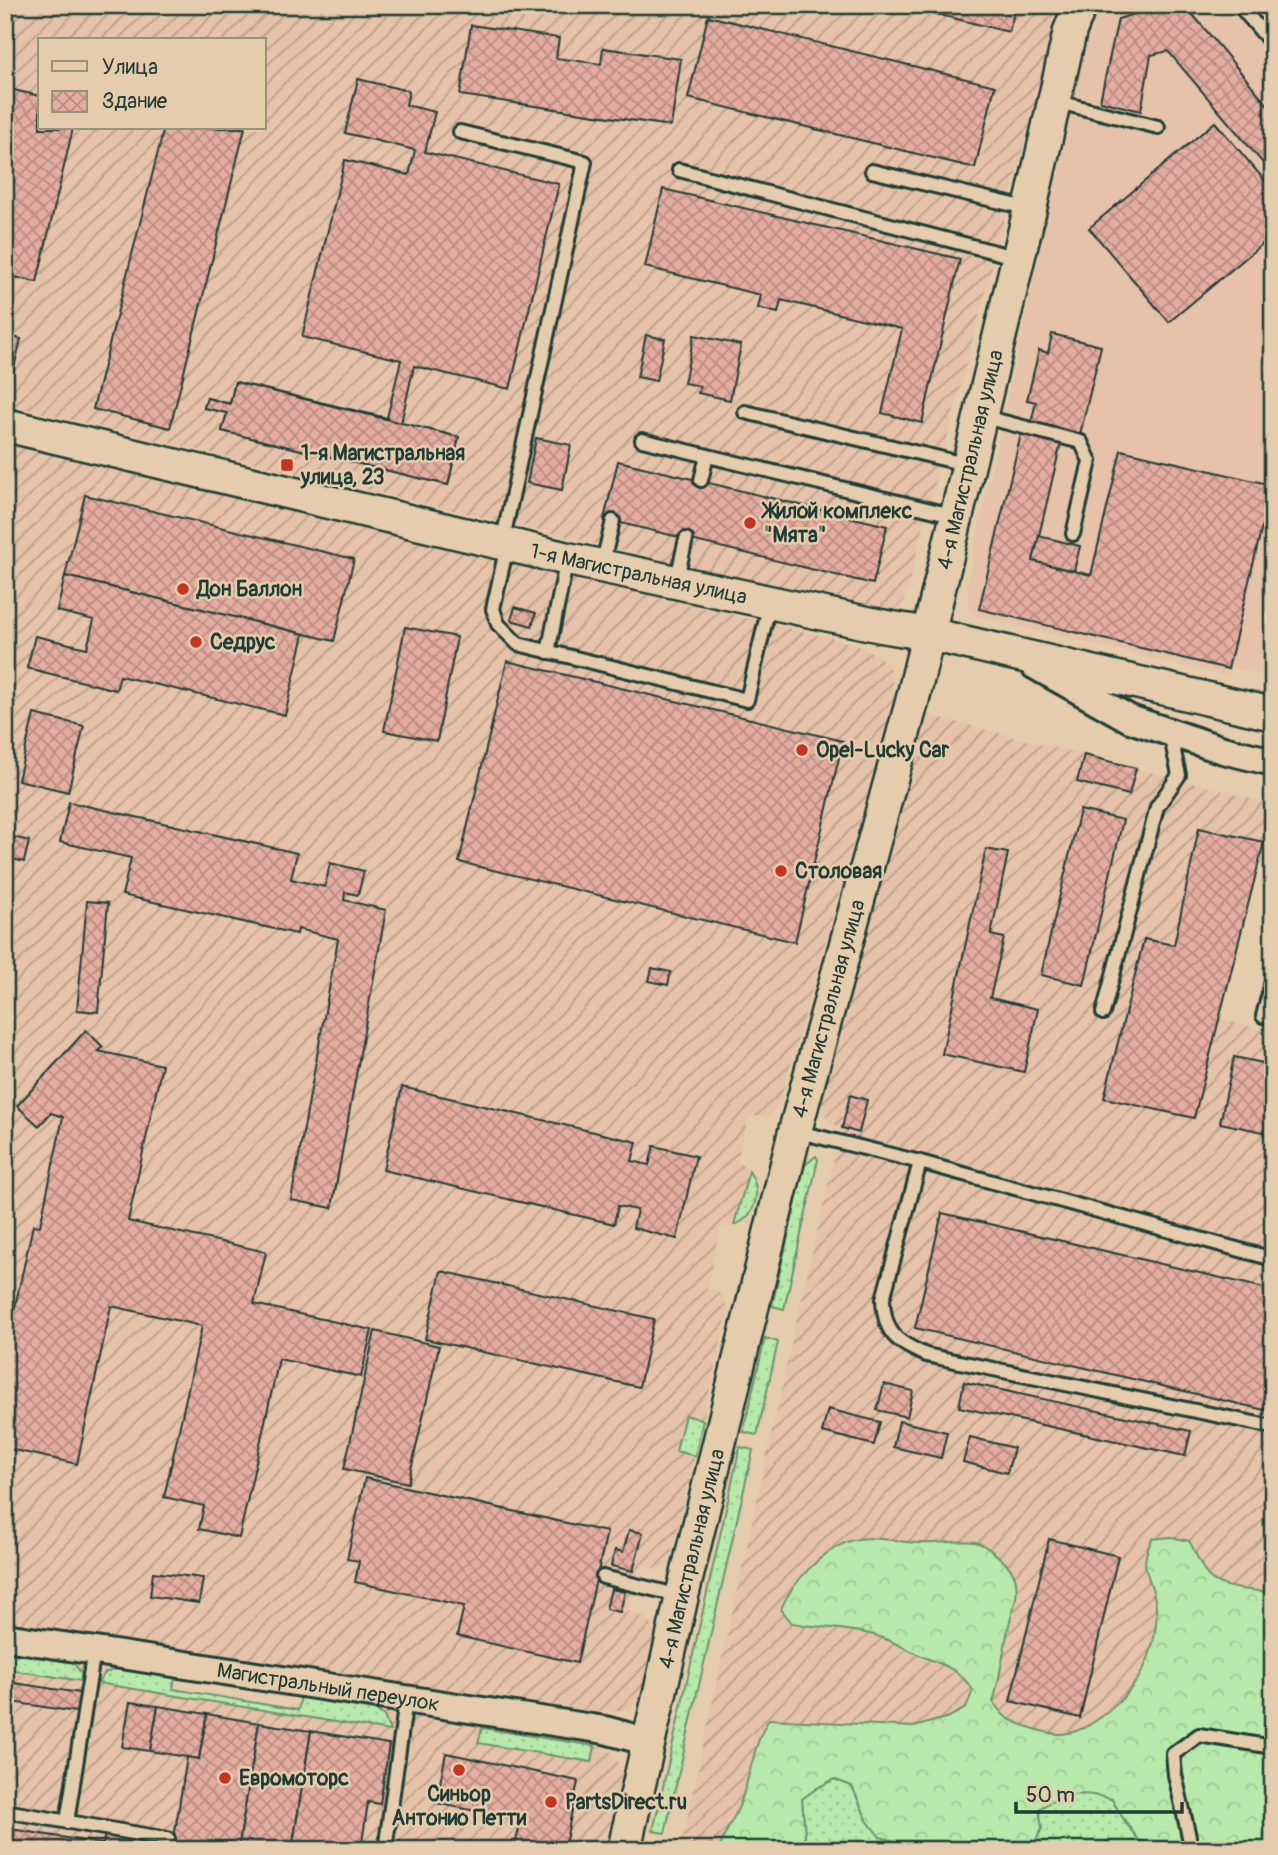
<svg xmlns="http://www.w3.org/2000/svg" width="1278" height="1855" viewBox="0 0 1278 1855" font-family="Pangolin,sans-serif">
  <style>
    .built { fill: #e5c2a9 }
    .industrial { fill: url(#industrial-furrows); fill-rule: evenodd }
    .grass { fill: url(#grass-dots); stroke: #6b946f; stroke-width: 2 }
    .forest { fill: url(#forest-crowns); stroke: #6b946f; stroke-width: 2 }
    .building { fill: url(#building-cross-hatch); stroke: #1f3d34; stroke-width: 2 }
    .lines { fill: none; stroke-linecap: round; stroke-linejoin: round }
    .service-casing { stroke: #1f3d34; stroke-width: 18 }
    .minor-casing { stroke: #1f3d34; stroke-width: 32 }
    .tertiary-casing { stroke: #1f3d34; stroke-width: 37 }
    .service { stroke: #e5ccad; stroke-width: 12 }
    .minor { stroke: #e5ccad; stroke-width: 26 }
    .tertiary { stroke: #e5ccad; stroke-width: 32 }
    .poi-dot { fill: #c8321e; stroke: #e5ccad; stroke-width: 2.5 }
    .labels { text-anchor: middle; dominant-baseline: central; stroke-width: 5; stroke-linejoin: round; paint-order: stroke }
    .poi-label { font-size: 21px; font-weight: bold; fill: #1f3d34; stroke: #e5ccad; text-anchor: start }
    .street-label { font-size: 21px; fill: #1f3d34; stroke: #e5ccad }
  </style>
  <defs>
    <pattern id="industrial-furrows" width="10" height="10" patternUnits="userSpaceOnUse" patternTransform="scale(1.75)"><rect width="10" height="10" fill="#e5c2a9"/><path d="M-1 1l2-2M0 10L10 0M9 11l2-2" fill="none" stroke="#b99f8a"/></pattern>
    <pattern id="grass-dots" width="8" height="8" patternUnits="userSpaceOnUse" patternTransform="scale(1.75)"><rect width="8" height="8" fill="#b7eaaa"/><path d="M2 2h.1M6 6h.1" fill="none" stroke="#9dca93" stroke-width="1.8" stroke-linecap="round"/></pattern>
    <pattern id="forest-crowns" width="20" height="18" patternUnits="userSpaceOnUse" patternTransform="scale(1.75)"><rect width="20" height="18" fill="#b7eaaa"/><path d="M2 6a3 3 0 1 1 6 0M12 15a3 3 0 1 1 6 0" fill="none" stroke="#9dca93"/></pattern>
    <pattern id="building-cross-hatch" width="8" height="8" patternUnits="userSpaceOnUse" patternTransform="scale(1.75)"><rect width="8" height="8" fill="#e5aca0"/><path d="M0 0l8 8M0 8l8-8" fill="none" stroke="#b98d83"/></pattern>
  </defs>
  <rect width="100%" height="100%" fill="#e5ccad"/>
  <filter id="ink" filterUnits="userSpaceOnUse"><feTurbulence type="fractalNoise" baseFrequency=".0143" numOctaves="2"/><feDisplacementMap in="SourceGraphic" scale="14" xChannelSelector="R" yChannelSelector="G"/><feConvolveMatrix kernelMatrix="1 2 1 2 8 2 1 2 1" color-interpolation-filters="sRGB"/></filter>
  <g filter="url(#ink)">
    <path class="built" d="M1099,5h174v672l-44,-10 -2,9 -246,-59 -7,-2 -5,-8 -2,-24 120,-549z"/>
    <g class="industrial">
      <path d="M5,5h1056l-157,596 -8,8 -11,2 -15,-2 -865,-205zM40,40h224v88h-224z"/>
      <path d="M5,443l846,200 24,11 10,7 7,12 2,24 -112,399 -4,10 -8,9 -21,2 -6,18 -6,26 14,12 5,11 1,10 -4,15 -5,9 -8,5 -20,5 -13,61 13,5 5,5 2,18 -56,240 -6,10 -6,2 -19,-3 -12,44 20,9 6,11 1,14 -12,50 -6,9 -8,6 -21,4 -603,-90z"/>
      <path d="M929,715l344,89 -54,215 54,13v818h-593l117,-532 44,-189 -15,-11 -4,-13 -1,-11z"/>
      <path d="M5,1649l170,28 -1,12 124,21 3,-13 300,50 10,5 7,10 4,12 -1,12 -14,64h-602z"/>
    </g>
    <g class="grass">
      <path d="M816,1156l2,4 -34,149 -12,-3 30,-130 3,-11z"/>
      <path d="M749,1171c13,19 8,46 -15,54z"/>
      <path d="M765,1338l13,4 -21,93 -14,-3z"/>
      <path d="M685,1415l18,5 -8,36 -19,-5z"/>
      <path d="M740,1447l13,3 -88,383 -12,-2z"/>
      <path d="M5,1649l68,13 8,11 1,8 -77,-12z"/>
      <path d="M119,1668l56,9 -2,12 125,21 3,-13 76,14 7,5 6,15 -292,-48 7,-10z"/>
      <path d="M482,1728l113,18 -3,16 -114,-19z"/>
      <path d="M834,1779l18,7 16,36 50,25 74,3h-192l5,-14 -3,-37 15,-11z"/>
      <path d="M1074,1794h19l19,5c9,19 22,33 33,51h-127l16,-6 8,-16 -3,-19 15,-10z"/>
    </g>
    <path class="forest" d="M1171,1537l18,4c6,9 13,29 19,35 15,15 45,13 65,17v257h-128c-11,-18 -24,-32 -33,-51 -28,-8 -48,-7 -73,10l3,19 -8,16 -16,6 -100,-3 -38,-10 -12,-15 -16,-36 -18,-7 -17,9 -15,11 3,37 -5,14h-81c5,-17 15,-31 21,-46 11,-29 13,-60 29,-85l145,8 35,-10 17,-9 7,-18c-16,-22 -25,-23 -49,-33 -17,-7 -32,-17 -50,-22 -26,-7 -55,-7 -82,-12l-11,-14c10,-25 40,-57 66,-67 23,-9 51,1 74,1 18,1 37,-3 54,-1 11,2 37,24 40,35 5,19 -3,33 -7,52 -5,25 -8,49 -15,73 4,5 8,12 14,16 11,6 39,16 51,16 32,1 73,-39 86,-66 10,-21 16,-51 10,-73 -7,-27 -15,-27 -2,-56z"/>
    <g class="building">
      <path d="M900,5h116l-7,27z"/>
      <path d="M1162,5h23l88,106v64l-105,-124 -17,4 -10,56 -41,-10 18,-82z"/>
      <path d="M708,16l287,70 -20,82 -287,-70z"/>
      <path d="M471,25l88,13 -3,20 45,6 2,-16 78,11 -10,67 -211,-31z"/>
      <path d="M358,79l51,12 -3,14 29,7 -10,40 134,32 -49,205 -96,-23 -13,57 58,14 -11,48 -226,-54 5,-18 -23,-5 3,-10 23,6 5,-22 152,36 14,-58 -99,-23 43,-177 64,15 6,-25 -70,-17z"/>
      <path d="M5,88l35,8v32h33l-36,154 -32,-7z"/>
      <path d="M1215,122l58,68v45l-104,87 -80,-94z"/>
      <path d="M164,128h81l-75,300 -77,-19z"/>
      <path d="M663,189l297,70 -38,164 -40,-10 20,-84 -121,-29 -3,13 -20,-5 3,-13 -116,-28z"/>
      <path d="M1052,334l49,12 -21,89 -49,-12 5,-21 -9,-2 12,-50 9,3z"/>
      <path d="M5,335l16,4 -8,33 -8,-2z"/>
      <path d="M646,335l19,4 -9,42 -19,-4z"/>
      <path d="M694,335l47,10 -11,55 -32,-7 2,-7 -16,-3z"/>
      <path d="M235,382l224,55 -11,48 -226,-54 5,-18 -23,-5 3,-10 23,6z"/>
      <path d="M1021,434l40,9 -28,118 58,14 30,-125 151,35 -44,184 -249,-60z"/>
      <path d="M536,438l35,7 -9,45 -35,-7z"/>
      <path d="M618,461l269,65 -14,58 -269,-65z"/>
      <path d="M85,495l269,64 -20,82 -269,-65z"/>
      <path d="M1039,536l41,10 -6,25 -41,-10z"/>
      <path d="M65,576l239,58 -19,81 -165,-39 -4,14 -89,-22 8,-32 52,12 7,-28 -37,-9z"/>
      <path d="M515,607l21,6 -4,13 -21,-6z"/>
      <path d="M405,627l52,10 -20,104 -53,-10z"/>
      <path d="M507,661l336,80 -48,201 -336,-80z"/>
      <path d="M34,714l50,12 -16,66 -50,-12z"/>
      <path d="M1084,755l52,13 -7,27 -52,-13z"/>
      <path d="M69,802l228,51 -6,26 34,8 5,-24 34,8 -6,24 -13,-3 -1,8 42,10 -54,298 -41,-8 47,-261 -40,-10 -1,5 -175,-39 9,-37 -71,-16z"/>
      <path d="M1080,810l43,10 -39,165 -43,-10z"/>
      <path d="M1199,828l65,14 -70,276 -90,-20 40,-159 30,6z"/>
      <path d="M5,835l24,6 -5,21 -19,-5z"/>
      <path d="M986,849l22,4 -17,82 13,3 -14,60 48,11 -14,63 -82,-18z"/>
      <path d="M87,901l21,2 -10,109 -21,-2z"/>
      <path d="M652,968l19,4 -3,13 -19,-4z"/>
      <path d="M86,1030l17,17 -5,4 64,14 -34,156 138,31 -12,52 118,26 -11,47 -82,-18 -40,179 -40,-9 5,-23 -40,-9 38,-171 -91,-20 -34,158 -72,-16v-96l28,-127 7,1 23,-109 -12,-4 -12,13 -22,-20z"/>
      <path d="M1234,1057l39,8v69l-53,-11z"/>
      <path d="M402,1087l235,55 -5,19 17,4 5,-19 42,10 -19,83 -44,-11 4,-18 -19,-4 -4,18 -231,-54z"/>
      <path d="M850,1095l17,5 -8,33 -17,-5z"/>
      <path d="M5,1152l10,1 -7,41 -3,-1z"/>
      <path d="M942,1213l331,77v122l-358,-84z"/>
      <path d="M441,1271l213,48 -15,68 -214,-48z"/>
      <path d="M375,1331l64,15 -31,137 -64,-14z"/>
      <path d="M964,1382l227,49 -6,25 -226,-49z"/>
      <path d="M884,1384l29,7 -6,26 -30,-7z"/>
      <path d="M828,1409l52,13 -6,23 -52,-13z"/>
      <path d="M899,1421l48,11 -6,26 -48,-11z"/>
      <path d="M970,1437l44,11 -7,25 -44,-11z"/>
      <path d="M365,1478l242,54 -30,131 -120,-27 7,-30 -109,-24 4,-21 -12,-2z"/>
      <path d="M629,1530l14,3 -10,38 -22,-5 4,-16 8,2z"/>
      <path d="M1049,1539l69,17 -38,162 -70,-17z"/>
      <path d="M153,1572l50,6 -4,25 -49,-7z"/>
      <path d="M611,1589l14,3 -5,20 -14,-3z"/>
      <path d="M8,1682l72,11 -3,19 -72,-11z"/>
      <path d="M130,1702l28,4 -8,45 -28,-4z"/>
      <path d="M158,1706l49,8 -8,45 -49,-8z"/>
      <path d="M207,1714l52,9 -21,127h-66l15,-93 12,2z"/>
      <path d="M259,1723l52,8 -19,119h-54z"/>
      <path d="M311,1731l78,13 -9,60 -12,-2 -7,48h-69z"/>
      <path d="M446,1753l132,28 -14,69h-50l7,-30 -85,-17z"/>
      <path d="M5,1828l98,16 2,-10 68,11 -1,5h-167z"/>
    </g>
    <g class="lines">
      <defs>
        <g id="service">
          <path d="M1239,5l34,40"/>
          <path d="M1054,101l104,26"/>
          <path d="M460,132l125,30 -83,381"/>
          <path d="M679,170l339,88"/>
          <path d="M872,171l158,38"/>
          <path d="M745,412l224,53"/>
          <path d="M981,416l100,26 9,19 -17,73"/>
          <path d="M642,440l314,76"/>
          <path d="M701,480l6,-24"/>
          <path d="M507,546l-14,63 5,15 20,20 229,56 23,-98"/>
          <path d="M602,565l11,-44"/>
          <path d="M676,582l10,-43"/>
          <path d="M548,652l19,-93"/>
          <path d="M1103,1013l54,-206 22,-32 -9,-42"/>
          <path d="M1263,1016l10,-38"/>
          <path d="M795,1131l125,31 353,97"/>
          <path d="M920,1162l-37,137c1,34 13,43 43,56l347,72"/>
          <path d="M603,1577l78,19"/>
          <path d="M5,1811l163,28"/>
          <path d="M67,1822l27,-172"/>
          <path d="M385,1850l21,-150"/>
          <path d="M1192,1850l-17,-75 -2,-21 26,-19 74,12"/>
        </g>
        <g id="minor">
          <path d="M1034,665l96,54 93,31 50,12"/>
          <path id="s1" d="M5,1637l600,93 44,12"/>
        </g>
        <g id="tertiary">
          <path id="s2" d="M5,425l563,134 313,67 48,8 344,80"/>
          <path id="s3" d="M624,1850l58,-254 113,-465 117,-429 118,-493 40,-178 10,-26"/>
        </g>
      </defs>
      <use href="#service" class="service-casing"/>
      <use href="#minor" class="minor-casing"/>
      <use href="#tertiary" class="tertiary-casing"/>
      <use href="#service" class="service"/>
      <use href="#minor" class="minor"/>
      <use href="#tertiary" class="tertiary"/>
    </g>
  </g>
  <g class="poi-dot">
    <rect x="280" y="458" width="14" height="14" rx="3.5"/>
    <circle cx="750" cy="523" r="7"/>
    <circle cx="183" cy="589" r="7"/>
    <circle cx="196" cy="642" r="7"/>
    <circle cx="802" cy="750" r="7"/>
    <circle cx="781" cy="871" r="7"/>
    <circle cx="459" cy="1770" r="7"/>
    <circle cx="225" cy="1778" r="7"/>
    <circle cx="551" cy="1802" r="7"/>
  </g>
  <g class="labels">
    <g class="poi-label">
      <text x="301" y="453">1-я Магистральная<tspan x="301" dy="24">улица, 23</tspan></text>
      <text x="764" y="511">Жилой комплекс<tspan x="764" dy="24">"Мята"</tspan></text>
      <text x="197" y="589">Дон Баллон</text>
      <text x="210" y="642">Седрус</text>
      <text x="816" y="750">Opel-Lucky Car</text>
      <text x="795" y="871">Столовая</text>
      <text x="239" y="1778">Евромоторс</text>
      <text x="459" y="1794" text-anchor="middle">Синьор<tspan x="459" dy="24">Антонио Петти</tspan></text>
      <text x="565" y="1802">PartsDirect.ru</text>
    </g>
    <g class="street-label">
      <text stroke="none"><textPath href="#s3" startOffset="1433">4-я Магистральная улица</textPath></text>
      <text stroke="none"><textPath href="#s2" startOffset="651">1-я Магистральная улица</textPath></text>
      <text stroke="none"><textPath href="#s3" startOffset="866">4-я Магистральная улица</textPath></text>
      <text stroke="none"><textPath href="#s3" startOffset="299">4-я Магистральная улица</textPath></text>
      <text stroke="none"><textPath href="#s1" startOffset="327">Магистральный переулок</textPath></text>
    </g>
  </g>
  <rect width="1278" height="1855" fill="none" stroke="#e5ccad" stroke-width="28"/>
  <rect x="14" y="14" width="1250" height="1827" fill="none" stroke="#1f3d34" stroke-width="2.5" filter="url(#ink)"/>
  <rect x="38" y="38" width="228" height="91" fill="#e5ccad" stroke="#96937d" stroke-width="2"/>
  <rect x="52" y="61" width="35" height="10" fill="#e5ccad" stroke="#96937d" stroke-width="2"/>
  <text x="102" y="74" font-size="21" fill="#1f3d34">Улица</text>
  <rect x="52" y="91" width="35" height="21" fill="url(#building-cross-hatch)" stroke="#96937d" stroke-width="2"/>
  <text x="102" y="108" font-size="21" fill="#1f3d34">Здание</text>
  <path d="M1016 1802v10h166v-10" fill="none" stroke="#1f3d34" stroke-width="3.5"/>
  <text x="1026" y="1802" font-size="21" fill="#1f3d34" stroke="#e5ccad" stroke-width="5" paint-order="stroke">50 m</text>
</svg>
